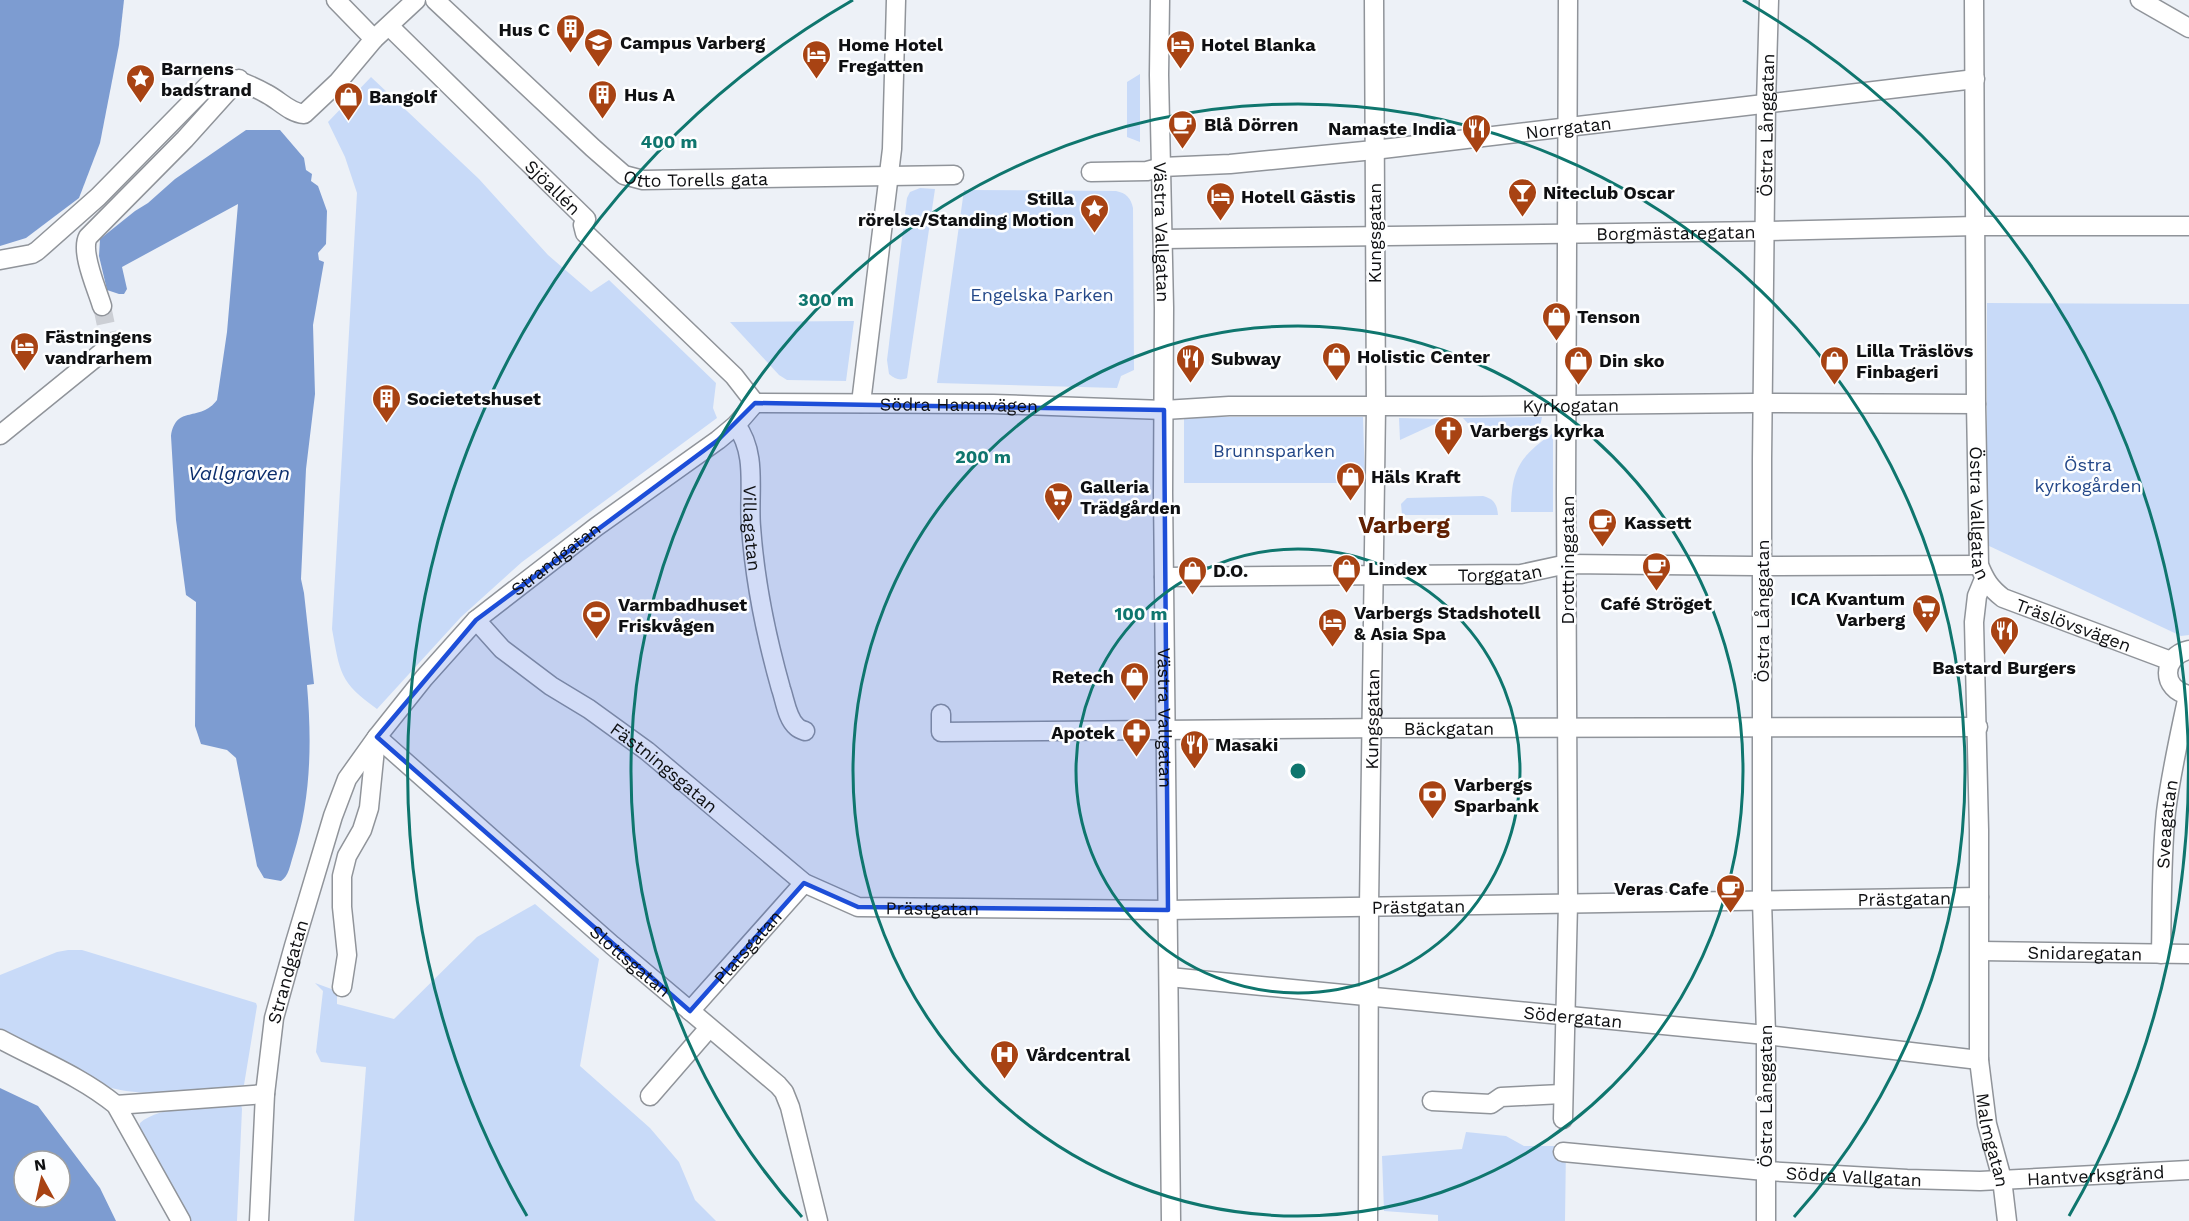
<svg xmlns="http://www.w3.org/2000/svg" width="2189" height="1221" viewBox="0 0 2189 1221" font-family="'Work Sans',sans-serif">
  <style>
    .green { fill: #c8daf8 }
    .water { fill: #7d9cd1; fill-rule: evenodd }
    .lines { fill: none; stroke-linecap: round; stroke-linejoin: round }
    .minor-tunnel { stroke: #cccfd5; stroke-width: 18; stroke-dasharray: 18 9; stroke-linecap: butt }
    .minor-casing { stroke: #90949a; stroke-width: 21 }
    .minor { stroke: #fff; stroke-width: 18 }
    .marked { fill: #1d4ed8; fill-opacity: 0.2; stroke: #1d4ed8; stroke-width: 4.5; stroke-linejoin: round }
    .ring { fill: none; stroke: #0f766e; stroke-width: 3 }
    .labels { text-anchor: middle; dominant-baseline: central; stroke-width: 5; stroke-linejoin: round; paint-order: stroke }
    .poi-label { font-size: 18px; font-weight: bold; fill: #0f1012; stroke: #fdfeff; text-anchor: start }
    .street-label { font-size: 18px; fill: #0f1012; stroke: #fdfeff }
    .park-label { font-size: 18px; fill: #234788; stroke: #fdfeff }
    .water-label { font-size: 20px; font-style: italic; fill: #0b2e6d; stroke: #fdfeff }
    .district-label { font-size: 24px; font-weight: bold; fill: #612103; stroke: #fdfeff }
    .centre { fill: #0f766e; stroke: #fdfeff; stroke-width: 3 }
    .ring-label { font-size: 18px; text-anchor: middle; font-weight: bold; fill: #0f766e; stroke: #fdfeff; stroke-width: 5; stroke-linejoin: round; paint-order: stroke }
  </style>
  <rect width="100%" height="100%" fill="#edf1f7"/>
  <g class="green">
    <path d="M1140,74v68l-13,-5v-55z"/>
    <path d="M371,77l108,102 69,76 43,37 18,-12 107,103 -3,25 4,10 -195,144 -61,55 -84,92c-38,-27 -37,-37 -45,-80l25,-436 -12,-36 -17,-35z"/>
    <path d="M920,188l15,1 -28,189c-7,3 -12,1 -18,-4l-2,-14 20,-162 3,-6z"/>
    <path d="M964,190l152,1c10,2 15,7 17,17l1,162 -13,6 -4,12 -180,-5z"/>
    <path d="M1987,303l202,1v331l-8,1 -194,-91z"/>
    <path d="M854,321l-8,60 -59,-1 -8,-5 -49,-53z"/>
    <path d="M1184,417h179l2,66h-181z"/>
    <path d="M1542,417c-1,6 -2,10 -7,12 -11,5 -54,2 -65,-4 -3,-2 -5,-5 -7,-7z"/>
    <path d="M1399,418l41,1 -3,4 -37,17z"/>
    <path d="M1553,433v79h-42c0,-42 8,-55 42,-79z"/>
    <path d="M1483,496c11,3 14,8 15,19h-96l-1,-11 6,-6z"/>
    <path d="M535,904l64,55 -19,107 70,62 29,34 16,38 21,21h-362l12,-154 -45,-5 -5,-10 7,-61 -8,-8 22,8v13l57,15 83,-82z"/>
    <path d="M68,950h14l174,53 1,3 -13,79c-47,4 -100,16 -145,-1l-99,-52v-57l57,-23z"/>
    <path d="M237,1104h4l1,5 -5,112h-48l-50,-90 1,-8c20,-18 71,-16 97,-19z"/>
    <path d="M1466,1132l40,4 18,10h42l-1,75h-127v-6l-54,-4 -2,-55 80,-7z"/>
  </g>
  <g class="water">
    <path d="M0,0h124l-5,45 -19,98 -21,55 -53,40 -26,8z"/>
    <path d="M246,130h34l24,28 2,12 6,4 -1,7 7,5 9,25 -1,33 -8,9 1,7 5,2 -11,63 2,69 -9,75 -5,110 3,14 10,91 -7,1c5,59 4,115 -14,171 -3,9 -4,20 -12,25l-17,-3 -7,-12 -21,-108 -9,-8 -26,-6 -6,-18 1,-124 -10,-7 -10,-75 -5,-84c5,-32 29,-13 46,-36l10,-68 11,-128 -116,63 5,22 -3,5h-5l-12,-4 -8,-34 1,-17 35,-28 13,-8 27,-24z"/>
    <path d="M0,1088l38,18 62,82 16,33h-116zM24,1161h36v36h-36z"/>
  </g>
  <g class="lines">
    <path class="minor-tunnel" d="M102,306l6,29 -2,14"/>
    <defs>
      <g id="minor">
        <path d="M336,0l38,39"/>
        <path id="s1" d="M435,0l158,148 31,27 19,5 311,-5"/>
        <path id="s2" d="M1160,0l-1,75 5,233 -1,185 8,728"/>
        <path id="s3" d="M1974,0l2,404 3,161c6,15 11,23 24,33l168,63"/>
        <path d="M2140,0l49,28"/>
        <path id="s4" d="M389,26l197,193 -3,6 2,8 149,143 21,27"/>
        <path id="s5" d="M1091,172l56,-1 15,-4 68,-3 144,-14 601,-71"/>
        <path id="s6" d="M1163,239l603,-8 210,-5h213"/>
        <path d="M0,260l32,-6 5,-3 61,-54 120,-122c18,4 33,10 49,19 12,6 23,19 37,20l34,-32 36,-43 42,-39"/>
        <path d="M102,306c-5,-17 -22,-54 -14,-69l97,-98 54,-60"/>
        <path id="s7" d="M755,403l238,1 171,6 65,-4h252l272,-3 223,1"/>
        <path d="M861,403l31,-254 4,-149"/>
        <path id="s8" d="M736,425c22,29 12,68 15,102 4,56 15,109 30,162 4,11 6,30 16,38 2,2 5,3 8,4"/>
        <path d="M0,435l106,-86"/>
        <path id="s9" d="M1164,577l357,-3 46,-10 187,2 225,-1"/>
        <path id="s10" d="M1984,579l-7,17 -3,26 5,208v230l8,64 15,55 5,42"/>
        <path id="s11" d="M476,620l26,29 49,37 38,23 58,42 157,132 54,24 310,3 811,-13"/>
        <path d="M2189,650c-28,6 -28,40 0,45"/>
        <path id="s12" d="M941,714v18l446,-4 591,-1"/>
        <path id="s13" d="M377,737l235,208 166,140 6,7 6,15 28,114"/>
        <path id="s14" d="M1980,951l209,3"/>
        <path id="s15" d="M2161,954c1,-47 0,-95 5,-142 5,-40 14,-78 22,-117"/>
        <path id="s16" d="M1169,977l597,58 213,25"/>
        <path d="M342,987l5,-32 -5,-48v-31l5,-20 15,-26 7,-22 7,-69"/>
        <path id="s17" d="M690,1011l114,-128"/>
        <path d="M0,1039c39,21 82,38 116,66l65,116"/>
        <path d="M650,1096l59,-68"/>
        <path d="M1432,1101l59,3 10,-7 61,-3"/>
        <path d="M116,1105l149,-11"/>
        <path d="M1563,1119l5,-216 -2,-412 2,-491"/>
        <path id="s18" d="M1563,1152l202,19 142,8 73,2 209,-11"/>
        <path id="s19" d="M259,1221l6,-127 9,-76 20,-72 39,-130 14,-37 30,-42 47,-59 52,-58 120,-93 122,-87 18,-15 19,-22"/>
        <path id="s20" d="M1368,1221l1,-315 7,-499 -2,-407"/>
        <path id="s21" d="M1766,1221v-186l-4,-135v-441l4,-355 3,-104"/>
      </g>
    </defs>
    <use href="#minor" class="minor-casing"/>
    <use href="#minor" class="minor"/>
  </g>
  <path class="marked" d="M755,403l409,7 4,500 -310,-3 -54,-24 -114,128 -313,-274 99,-117 242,-180z"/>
  <g class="ring">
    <circle cx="1298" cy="771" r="222"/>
    <circle cx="1298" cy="771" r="445"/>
    <path d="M802 1217A667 667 0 1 1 1794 1217"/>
    <path d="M527 1216A890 890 0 0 1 853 0M1743 0A890 890 0 0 1 2069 1216"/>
  </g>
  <defs>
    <symbol id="building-pin" viewBox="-11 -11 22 30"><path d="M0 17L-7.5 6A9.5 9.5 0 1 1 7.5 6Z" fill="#a84313" stroke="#fdfeff"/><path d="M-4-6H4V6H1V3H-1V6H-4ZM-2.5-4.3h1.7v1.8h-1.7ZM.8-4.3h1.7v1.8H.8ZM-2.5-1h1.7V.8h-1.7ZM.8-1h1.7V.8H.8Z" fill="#fff"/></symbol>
    <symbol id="university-pin" viewBox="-11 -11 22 30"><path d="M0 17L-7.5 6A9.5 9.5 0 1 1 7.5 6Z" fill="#a84313" stroke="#fdfeff"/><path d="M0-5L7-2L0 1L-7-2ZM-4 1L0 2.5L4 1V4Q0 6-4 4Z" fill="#fff"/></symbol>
    <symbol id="hotel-pin" viewBox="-11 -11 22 30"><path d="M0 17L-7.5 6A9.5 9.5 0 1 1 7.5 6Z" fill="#a84313" stroke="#fdfeff"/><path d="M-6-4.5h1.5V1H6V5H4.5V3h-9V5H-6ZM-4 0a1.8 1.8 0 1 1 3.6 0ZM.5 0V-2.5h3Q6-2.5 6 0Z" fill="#fff"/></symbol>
    <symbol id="sight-pin" viewBox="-11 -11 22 30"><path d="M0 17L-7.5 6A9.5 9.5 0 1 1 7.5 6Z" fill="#a84313" stroke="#fdfeff"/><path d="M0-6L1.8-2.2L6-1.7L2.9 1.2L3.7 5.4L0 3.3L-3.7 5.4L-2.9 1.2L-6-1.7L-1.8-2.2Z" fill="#fff"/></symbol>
    <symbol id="shop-pin" viewBox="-11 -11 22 30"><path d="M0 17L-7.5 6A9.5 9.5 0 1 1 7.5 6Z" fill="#a84313" stroke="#fdfeff"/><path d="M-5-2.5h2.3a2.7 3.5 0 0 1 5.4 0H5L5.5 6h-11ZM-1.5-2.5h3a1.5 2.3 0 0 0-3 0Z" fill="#fff"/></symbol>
    <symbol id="cafe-pin" viewBox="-11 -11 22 30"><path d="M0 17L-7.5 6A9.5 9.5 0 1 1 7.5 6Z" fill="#a84313" stroke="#fdfeff"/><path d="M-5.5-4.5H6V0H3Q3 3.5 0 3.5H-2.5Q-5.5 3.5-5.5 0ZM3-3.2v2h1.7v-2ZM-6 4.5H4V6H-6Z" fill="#fff"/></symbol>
    <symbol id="restaurant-pin" viewBox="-11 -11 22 30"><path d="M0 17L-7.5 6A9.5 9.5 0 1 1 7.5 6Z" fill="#a84313" stroke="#fdfeff"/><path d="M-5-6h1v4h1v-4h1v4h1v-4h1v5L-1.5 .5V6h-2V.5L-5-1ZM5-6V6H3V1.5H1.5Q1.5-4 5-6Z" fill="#fff"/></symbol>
    <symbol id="bar-pin" viewBox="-11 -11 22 30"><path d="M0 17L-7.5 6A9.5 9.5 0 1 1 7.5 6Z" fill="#a84313" stroke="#fdfeff"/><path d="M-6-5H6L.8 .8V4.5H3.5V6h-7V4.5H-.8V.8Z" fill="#fff"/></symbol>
    <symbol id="church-pin" viewBox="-11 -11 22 30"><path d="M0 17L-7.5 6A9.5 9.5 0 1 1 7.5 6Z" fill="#a84313" stroke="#fdfeff"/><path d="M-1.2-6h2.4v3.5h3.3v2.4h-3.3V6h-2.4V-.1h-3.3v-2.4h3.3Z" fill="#fff"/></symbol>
    <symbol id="supermarket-pin" viewBox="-11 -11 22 30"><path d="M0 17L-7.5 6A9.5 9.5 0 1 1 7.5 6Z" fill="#a84313" stroke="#fdfeff"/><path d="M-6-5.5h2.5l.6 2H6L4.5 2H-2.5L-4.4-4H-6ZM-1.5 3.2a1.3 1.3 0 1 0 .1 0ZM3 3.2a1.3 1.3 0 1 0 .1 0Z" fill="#fff"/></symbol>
    <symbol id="stadium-pin" viewBox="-11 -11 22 30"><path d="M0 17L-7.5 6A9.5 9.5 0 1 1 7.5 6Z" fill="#a84313" stroke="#fdfeff"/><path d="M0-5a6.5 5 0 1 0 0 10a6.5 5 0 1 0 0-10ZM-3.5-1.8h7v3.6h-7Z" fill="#fff"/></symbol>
    <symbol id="pharmacy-pin" viewBox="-11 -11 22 30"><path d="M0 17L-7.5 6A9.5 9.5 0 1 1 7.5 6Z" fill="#a84313" stroke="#fdfeff"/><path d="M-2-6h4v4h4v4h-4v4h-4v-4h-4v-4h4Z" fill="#fff"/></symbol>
    <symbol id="bank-pin" viewBox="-11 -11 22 30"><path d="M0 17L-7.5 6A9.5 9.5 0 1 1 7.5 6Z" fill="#a84313" stroke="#fdfeff"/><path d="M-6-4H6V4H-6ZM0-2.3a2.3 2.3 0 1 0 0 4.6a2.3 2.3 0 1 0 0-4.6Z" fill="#fff"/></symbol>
    <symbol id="hospital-pin" viewBox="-11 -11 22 30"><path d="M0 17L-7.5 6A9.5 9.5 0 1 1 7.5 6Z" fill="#a84313" stroke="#fdfeff"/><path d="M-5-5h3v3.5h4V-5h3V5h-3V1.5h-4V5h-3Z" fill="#fff"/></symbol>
  </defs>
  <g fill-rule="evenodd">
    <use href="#building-pin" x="554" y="12" width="33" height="45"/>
    <use href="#university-pin" x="582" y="26" width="33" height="45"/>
    <use href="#hotel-pin" x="1164" y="28" width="33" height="45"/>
    <use href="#hotel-pin" x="800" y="38" width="33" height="45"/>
    <use href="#sight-pin" x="124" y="62" width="33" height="45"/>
    <use href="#building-pin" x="586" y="78" width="33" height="45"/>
    <use href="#shop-pin" x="332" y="80" width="33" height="45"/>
    <use href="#cafe-pin" x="1166" y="108" width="33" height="45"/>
    <use href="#restaurant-pin" x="1460" y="112" width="33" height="45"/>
    <use href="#bar-pin" x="1506" y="176" width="33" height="45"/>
    <use href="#hotel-pin" x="1204" y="180" width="33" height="45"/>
    <use href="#sight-pin" x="1078" y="192" width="33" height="45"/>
    <use href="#shop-pin" x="1540" y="300" width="33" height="45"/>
    <use href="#hotel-pin" x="8" y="330" width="33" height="45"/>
    <use href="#shop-pin" x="1320" y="340" width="33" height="45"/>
    <use href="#restaurant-pin" x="1174" y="342" width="33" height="45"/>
    <use href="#shop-pin" x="1562" y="344" width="33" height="45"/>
    <use href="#shop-pin" x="1818" y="344" width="33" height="45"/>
    <use href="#building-pin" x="370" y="382" width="33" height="45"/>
    <use href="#church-pin" x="1432" y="414" width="33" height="45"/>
    <use href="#shop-pin" x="1334" y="460" width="33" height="45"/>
    <use href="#supermarket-pin" x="1042" y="480" width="33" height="45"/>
    <use href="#cafe-pin" x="1586" y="506" width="33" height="45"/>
    <use href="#cafe-pin" x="1640" y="550" width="33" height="45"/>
    <use href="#shop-pin" x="1330" y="552" width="33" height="45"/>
    <use href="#shop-pin" x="1176" y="554" width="33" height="45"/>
    <use href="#supermarket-pin" x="1910" y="592" width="33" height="45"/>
    <use href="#stadium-pin" x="580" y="598" width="33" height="45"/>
    <use href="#hotel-pin" x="1316" y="606" width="33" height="45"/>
    <use href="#restaurant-pin" x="1988" y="614" width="33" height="45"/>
    <use href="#shop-pin" x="1118" y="660" width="33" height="45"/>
    <use href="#pharmacy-pin" x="1120" y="716" width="33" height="45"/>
    <use href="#restaurant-pin" x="1178" y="728" width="33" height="45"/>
    <use href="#bank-pin" x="1416" y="778" width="33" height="45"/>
    <use href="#cafe-pin" x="1714" y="872" width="33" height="45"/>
    <use href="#hospital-pin" x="988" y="1038" width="33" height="45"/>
  </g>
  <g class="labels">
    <g class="poi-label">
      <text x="550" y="29" text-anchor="end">Hus C</text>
      <text x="620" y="42">Campus Varberg</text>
      <text x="838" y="44">Home Hotel<tspan x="838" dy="21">Fregatten</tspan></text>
      <text x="1201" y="44">Hotel Blanka</text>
      <text x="161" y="68">Barnens<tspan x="161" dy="21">badstrand</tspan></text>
      <text x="624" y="94">Hus A</text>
      <text x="369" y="96">Bangolf</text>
      <text x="1204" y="124">Blå Dörren</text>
      <text x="1456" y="128" text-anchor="end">Namaste India</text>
      <text x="1543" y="192">Niteclub Oscar</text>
      <text x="1241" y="196">Hotell Gästis</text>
      <text x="1074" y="198" text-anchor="end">Stilla<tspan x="1074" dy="21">rörelse/Standing Motion</tspan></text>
      <text x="1577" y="316">Tenson</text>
      <text x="45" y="336">Fästningens<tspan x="45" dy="21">vandrarhem</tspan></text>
      <text x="1856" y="350">Lilla Träslövs<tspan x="1856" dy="21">Finbageri</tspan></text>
      <text x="1357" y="356">Holistic Center</text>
      <text x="1211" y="358">Subway</text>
      <text x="1599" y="360">Din sko</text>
      <text x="407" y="398">Societetshuset</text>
      <text x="1470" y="430">Varbergs kyrka</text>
      <text x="1371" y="476">Häls Kraft</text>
      <text x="1080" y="486">Galleria<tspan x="1080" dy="21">Trädgården</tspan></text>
      <text x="1624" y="522">Kassett</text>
      <text x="1368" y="568">Lindex</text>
      <text x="1213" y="570">D.O.</text>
      <text x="1905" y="598" text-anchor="end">ICA Kvantum<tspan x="1905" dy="21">Varberg</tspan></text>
      <text x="1656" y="603" text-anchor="middle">Café Ströget</text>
      <text x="618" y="604">Varmbadhuset<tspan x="618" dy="21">Friskvågen</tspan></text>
      <text x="1354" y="612">Varbergs Stadshotell<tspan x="1354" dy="21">&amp; Asia Spa</tspan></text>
      <text x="2004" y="667" text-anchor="middle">Bastard Burgers</text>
      <text x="1114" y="676" text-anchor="end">Retech</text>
      <text x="1115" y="732" text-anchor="end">Apotek</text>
      <text x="1215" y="744">Masaki</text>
      <text x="1454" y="784">Varbergs<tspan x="1454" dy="21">Sparbank</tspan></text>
      <text x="1709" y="888" text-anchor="end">Veras Cafe</text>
      <text x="1026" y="1054">Vårdcentral</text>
    </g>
    <g class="street-label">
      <text stroke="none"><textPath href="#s21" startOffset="1096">Östra Långgatan</textPath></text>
      <text stroke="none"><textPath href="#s5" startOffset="480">Norrgatan</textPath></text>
      <text stroke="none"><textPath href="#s1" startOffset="330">Otto Torells gata</textPath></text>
      <text stroke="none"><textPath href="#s4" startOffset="230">Sjöallén</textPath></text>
      <text stroke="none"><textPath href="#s6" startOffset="513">Borgmästaregatan</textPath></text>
      <text stroke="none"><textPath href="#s2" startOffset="232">Västra Vallgatan</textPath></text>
      <text transform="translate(1374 233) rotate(-90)">Kungsgatan</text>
      <text stroke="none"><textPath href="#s7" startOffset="204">Södra Hamnvägen</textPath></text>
      <text stroke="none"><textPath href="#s7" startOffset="816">Kyrkogatan</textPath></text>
      <text stroke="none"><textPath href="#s3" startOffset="513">Östra Vallgatan</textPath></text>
      <text stroke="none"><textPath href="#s8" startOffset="106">Villagatan</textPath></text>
      <text stroke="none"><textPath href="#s19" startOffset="759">Strandgatan</textPath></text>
      <text transform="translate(1567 560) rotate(-90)">Drottninggatan</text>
      <text stroke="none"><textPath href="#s9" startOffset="336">Torggatan</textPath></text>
      <text transform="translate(1762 611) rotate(-90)">Östra Långgatan</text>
      <text stroke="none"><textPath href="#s3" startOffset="682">Träslövsvägen</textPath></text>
      <text stroke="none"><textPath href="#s2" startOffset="718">Västra Vallgatan</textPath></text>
      <text stroke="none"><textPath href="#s20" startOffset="502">Kungsgatan</textPath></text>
      <text stroke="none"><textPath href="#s12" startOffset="526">Bäckgatan</textPath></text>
      <text stroke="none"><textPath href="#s11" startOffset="240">Fästningsgatan</textPath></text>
      <text stroke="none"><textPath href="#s15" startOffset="130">Sveagatan</textPath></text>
      <text stroke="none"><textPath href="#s11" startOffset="1527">Prästgatan</textPath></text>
      <text stroke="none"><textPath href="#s11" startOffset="1041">Prästgatan</textPath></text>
      <text stroke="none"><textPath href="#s11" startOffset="555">Prästgatan</textPath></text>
      <text stroke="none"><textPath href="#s17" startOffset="86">Platsgatan</textPath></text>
      <text stroke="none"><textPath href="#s14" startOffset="105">Snidaregatan</textPath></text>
      <text stroke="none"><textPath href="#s13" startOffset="338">Slottsgatan</textPath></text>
      <text stroke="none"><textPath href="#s19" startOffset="252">Strandgatan</textPath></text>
      <text stroke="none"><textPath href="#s16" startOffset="406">Södergatan</textPath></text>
      <text transform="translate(1765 1096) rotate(-90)">Östra Långgatan</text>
      <text stroke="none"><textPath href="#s10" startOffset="564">Malmgatan</textPath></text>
      <text stroke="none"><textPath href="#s18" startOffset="534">Hantverksgränd</textPath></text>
      <text stroke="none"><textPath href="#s18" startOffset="292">Södra Vallgatan</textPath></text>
    </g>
    <g class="park-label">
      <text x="1042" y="294">Engelska Parken</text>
      <text x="1274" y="450">Brunnsparken</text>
      <text x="2088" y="464">Östra<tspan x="2088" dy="21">kyrkogården</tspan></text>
    </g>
    <g class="water-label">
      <text x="239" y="473">Vallgraven</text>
    </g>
    <g class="district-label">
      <text x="1404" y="525">Varberg</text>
    </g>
  </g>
  <circle cx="1298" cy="771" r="9" class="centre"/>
  <g class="ring-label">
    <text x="669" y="148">400 m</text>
    <text x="826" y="306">300 m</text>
    <text x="983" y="463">200 m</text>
    <text x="1141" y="620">100 m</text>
  </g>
  <g transform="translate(42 1179) rotate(352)"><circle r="28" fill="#fdfeff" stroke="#9e9fa0" stroke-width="1.5"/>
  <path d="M0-4.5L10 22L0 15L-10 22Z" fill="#a84313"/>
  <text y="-9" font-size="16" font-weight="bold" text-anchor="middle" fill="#0f1012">N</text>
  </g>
</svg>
